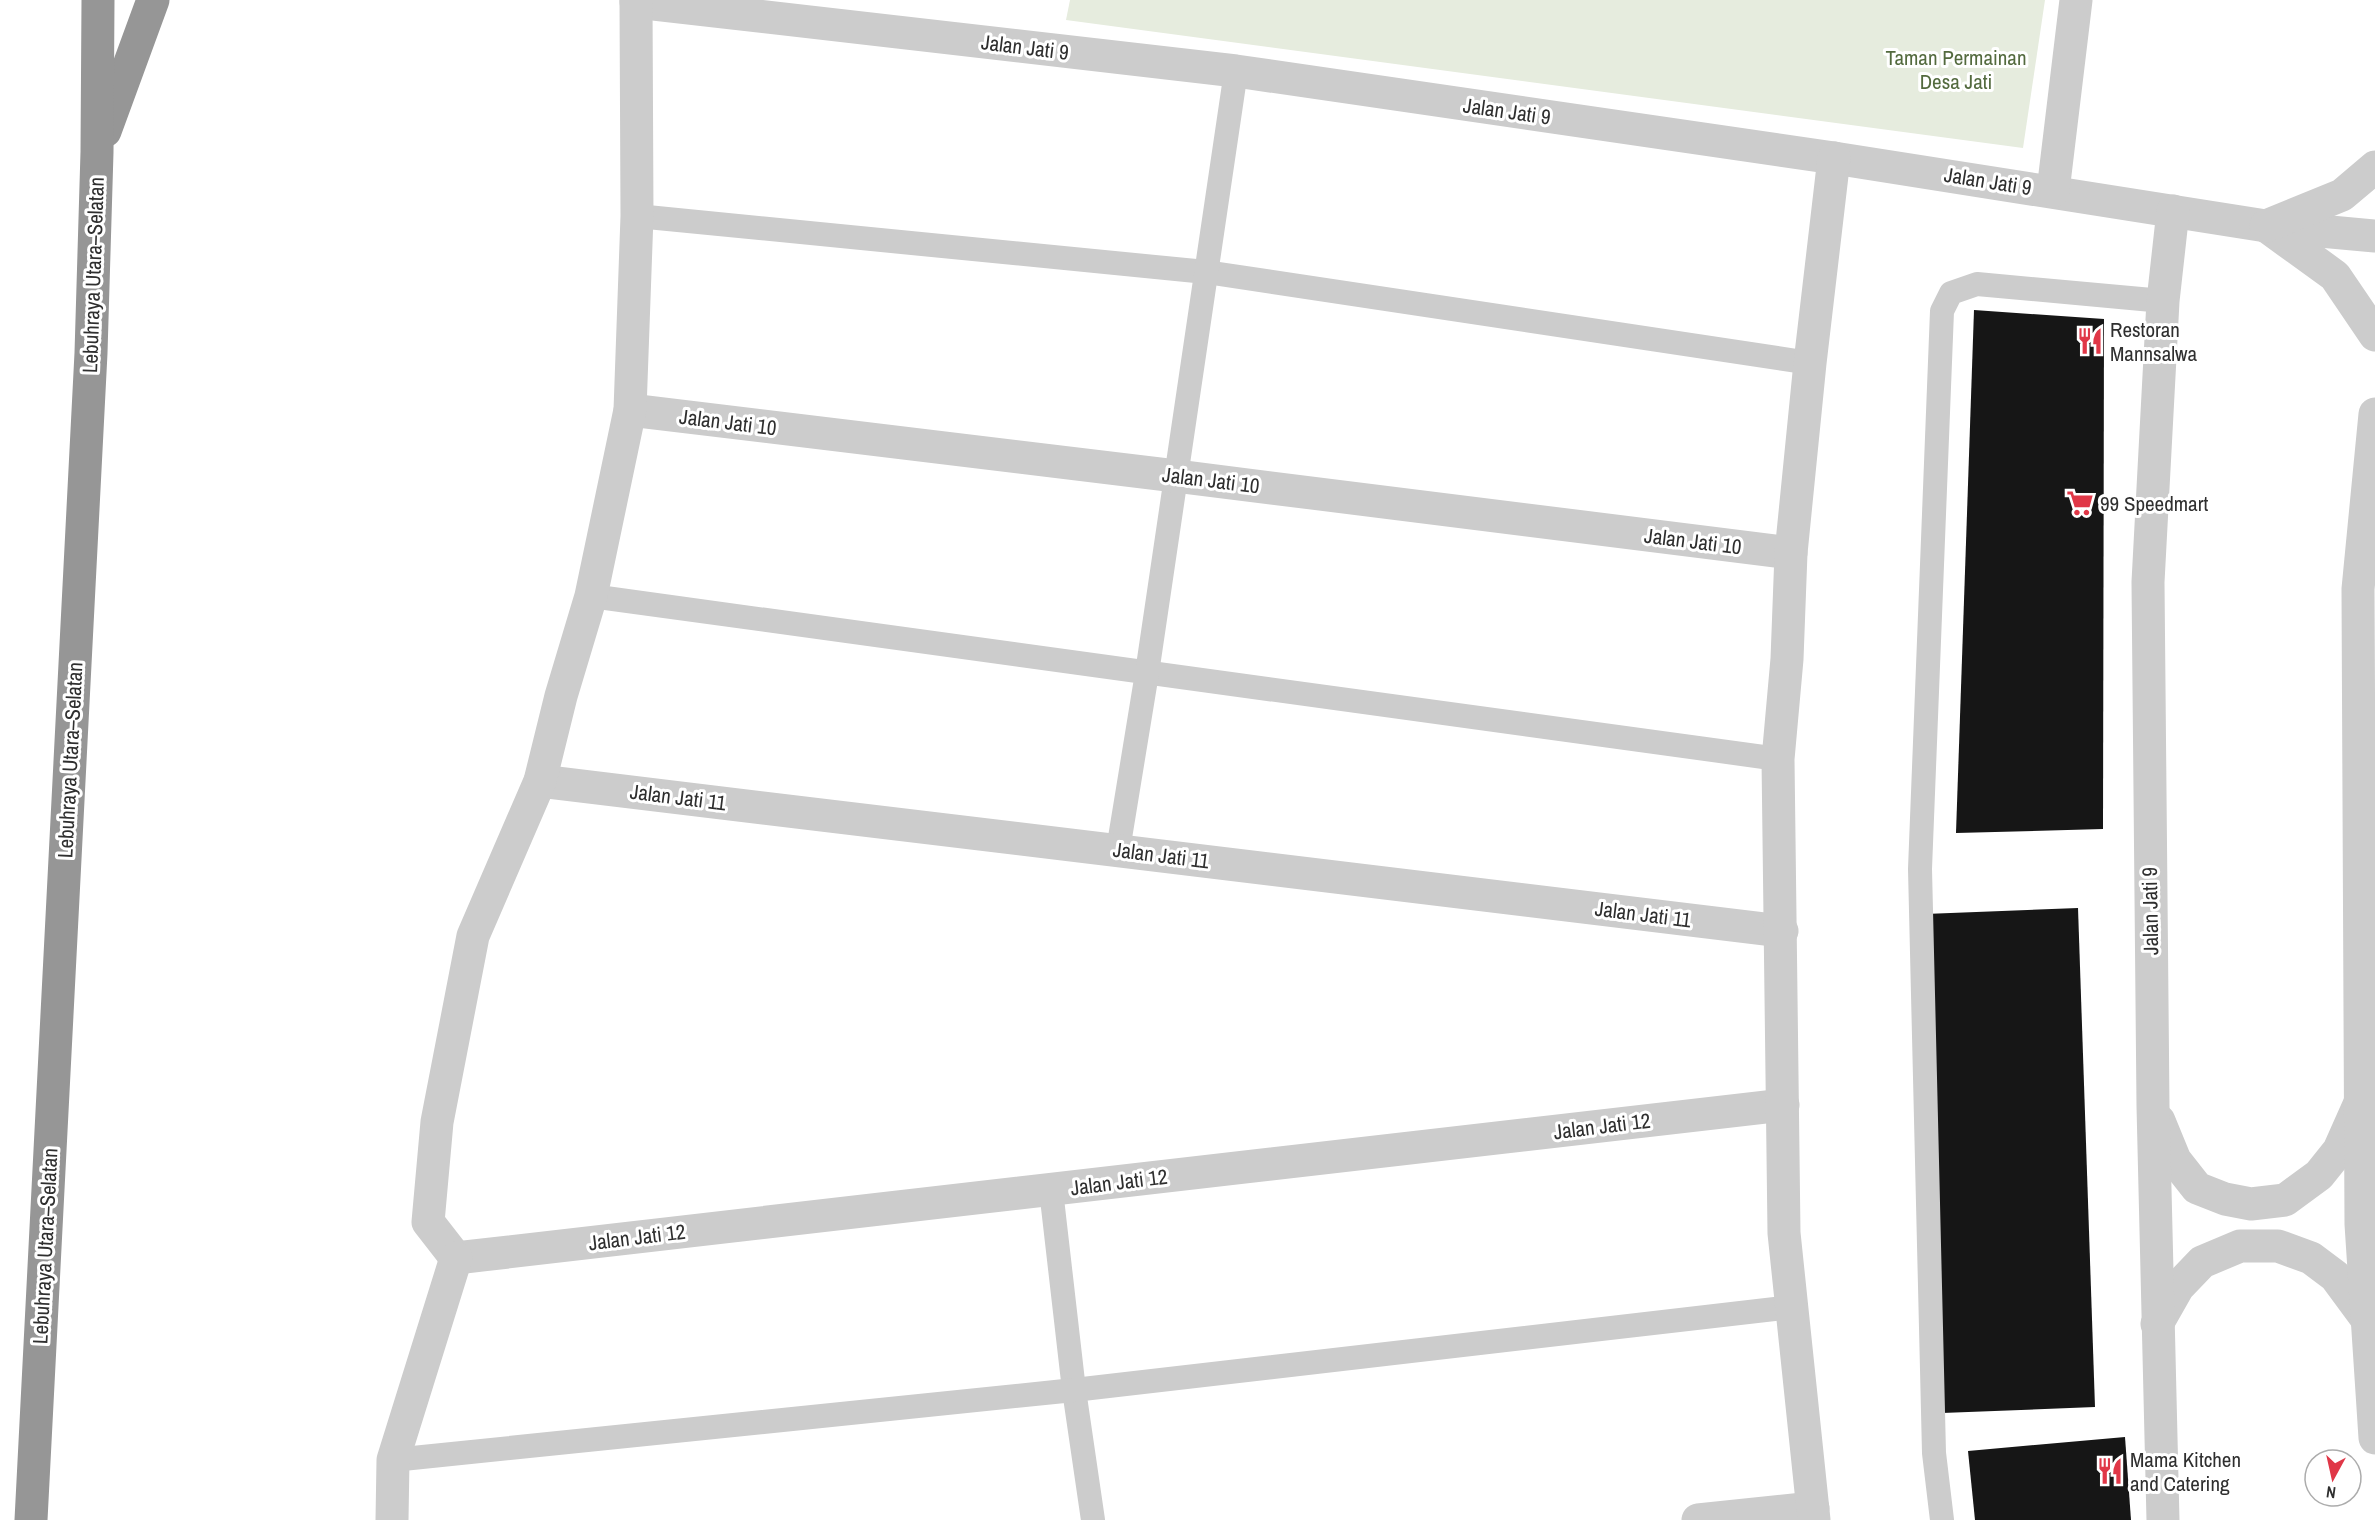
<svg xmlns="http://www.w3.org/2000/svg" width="2375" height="1520" viewBox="0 0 2375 1520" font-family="'Archivo Narrow',sans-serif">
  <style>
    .green { fill: #e6ecde }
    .building { fill: #161616 }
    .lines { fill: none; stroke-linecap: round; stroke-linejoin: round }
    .service { stroke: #ccc; stroke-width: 24 }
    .minor { stroke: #ccc; stroke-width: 33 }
    .tertiary { stroke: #ccc; stroke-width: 33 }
    .motorway { stroke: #969696; stroke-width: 33 }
    .labels { text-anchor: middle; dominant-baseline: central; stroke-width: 6; stroke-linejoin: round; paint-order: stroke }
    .street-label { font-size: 21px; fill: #2f2f2f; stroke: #fff }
    .park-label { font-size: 21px; fill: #536a3e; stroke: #fff }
    .poi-label { font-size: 21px; fill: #2f2f2f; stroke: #fff; text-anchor: start }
  </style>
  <rect width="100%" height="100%" fill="#fff"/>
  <path class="green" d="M1070,0h975l-22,148 -957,-128z"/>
  <g class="building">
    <path d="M1974,310l130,9 -1,510 -147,4z"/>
    <path d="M2078,908l17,499 -153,6 -17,-499z"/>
    <path d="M2125,1437l6,83h-156l-7,-69z"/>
  </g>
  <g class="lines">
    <g class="service">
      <path d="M637,216l569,56 604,91"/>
      <path d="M591,596l1187,163"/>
      <path d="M1118,850l29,-177 89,-602"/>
      <path d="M1051,1190l23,200 19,130"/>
      <path d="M393,1460l681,-70 718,-83"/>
      <path d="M1942,1520l-8,-67 -14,-584 22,-558 9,-18 26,-9 186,17"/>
    </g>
    <g class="minor">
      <path d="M636,2l600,69 598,87 432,68 109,10"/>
      <path d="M2053,191l23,-191"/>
      <path d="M630,410l546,66 615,77"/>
      <path d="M540,781l1242,150"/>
      <path d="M2159,1121l16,39 22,28 28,11 26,5 34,-4 34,-25 20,-25 20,-45"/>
      <path d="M456,1258l1327,-153"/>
      <path d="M456,1258l-28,-36 9,-100 36,-186 67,-155 21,-85 30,-100 39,-186 7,-194 -1,-216"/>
      <path d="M2157,1324l21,-37 24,-25 38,-16h38l33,12 24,18 31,42"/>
      <path d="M392,1520l1,-60 63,-202"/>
      <path d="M1698,1520l115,-12"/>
      <path d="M1814,1520l-30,-287 -6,-474 9,-100 4,-106 19,-190 24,-205"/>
      <path d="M2163,1520l-10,-414 -5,-524 15,-281 10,-90"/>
    </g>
    <g class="tertiary">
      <path d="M2266,226l69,50 40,59"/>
      <path d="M2266,226l76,-31 33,-28"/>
      <path d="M2375,414l-17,175 3,635 14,214"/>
    </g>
    <g class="motorway">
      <path d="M105,131l48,-131"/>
      <path d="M31,1520l60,-1167 6,-201 1,-152"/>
    </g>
  </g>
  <defs>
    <symbol id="restaurant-bare" viewBox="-9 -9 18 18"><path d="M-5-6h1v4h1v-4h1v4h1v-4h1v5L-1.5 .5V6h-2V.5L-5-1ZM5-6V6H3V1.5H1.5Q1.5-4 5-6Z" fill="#e03747" stroke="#fff" stroke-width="2.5" paint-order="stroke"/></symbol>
    <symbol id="supermarket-bare" viewBox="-9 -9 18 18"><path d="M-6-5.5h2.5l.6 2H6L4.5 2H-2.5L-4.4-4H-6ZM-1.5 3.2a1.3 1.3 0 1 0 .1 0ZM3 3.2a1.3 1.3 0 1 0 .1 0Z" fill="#e03747" stroke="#fff" stroke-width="2.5" paint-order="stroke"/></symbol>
  </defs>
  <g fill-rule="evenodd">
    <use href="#restaurant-bare" x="2071" y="322" width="38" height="38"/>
    <use href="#supermarket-bare" x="2061" y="484" width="38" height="38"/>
    <use href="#restaurant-bare" x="2091" y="1452" width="38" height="38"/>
  </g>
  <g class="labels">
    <g class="street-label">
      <text transform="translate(1025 47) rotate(7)">Jalan Jati 9</text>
      <text transform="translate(1507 111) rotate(8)">Jalan Jati 9</text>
      <text transform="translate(1988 181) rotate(9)">Jalan Jati 9</text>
      <text transform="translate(93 275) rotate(-88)">Lebuhraya Utara–Selatan</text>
      <text transform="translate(728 422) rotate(7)">Jalan Jati 10</text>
      <text transform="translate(1211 480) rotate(7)">Jalan Jati 10</text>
      <text transform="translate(1693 541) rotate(7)">Jalan Jati 10</text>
      <text transform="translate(70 760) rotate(-87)">Lebuhraya Utara–Selatan</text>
      <text transform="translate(678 797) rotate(7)">Jalan Jati 11</text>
      <text transform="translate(1161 855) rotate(7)">Jalan Jati 11</text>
      <text transform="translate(2150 911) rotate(-91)">Jalan Jati 9</text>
      <text transform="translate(1643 914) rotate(7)">Jalan Jati 11</text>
      <text transform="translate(1602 1126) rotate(-7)">Jalan Jati 12</text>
      <text transform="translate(1119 1182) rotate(-7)">Jalan Jati 12</text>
      <text transform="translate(637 1237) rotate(-7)">Jalan Jati 12</text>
      <text transform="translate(45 1246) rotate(-87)">Lebuhraya Utara–Selatan</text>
    </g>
    <g class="park-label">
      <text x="1956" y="57">Taman Permainan<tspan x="1956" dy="24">Desa Jati</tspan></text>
    </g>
    <g class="poi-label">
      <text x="2110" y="329">Restoran<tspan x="2110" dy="24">Mannsalwa</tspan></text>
      <text x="2100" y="503">99 Speedmart</text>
      <text x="2130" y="1459">Mama Kitchen<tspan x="2130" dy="24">and Catering</tspan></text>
    </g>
  </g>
  <g transform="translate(2333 1478) rotate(188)"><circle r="28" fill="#ffffff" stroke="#acacac" stroke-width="1.5"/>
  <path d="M0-4.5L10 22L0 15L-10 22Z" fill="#e03747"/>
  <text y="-9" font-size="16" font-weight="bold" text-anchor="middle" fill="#2f2f2f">N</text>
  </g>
</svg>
